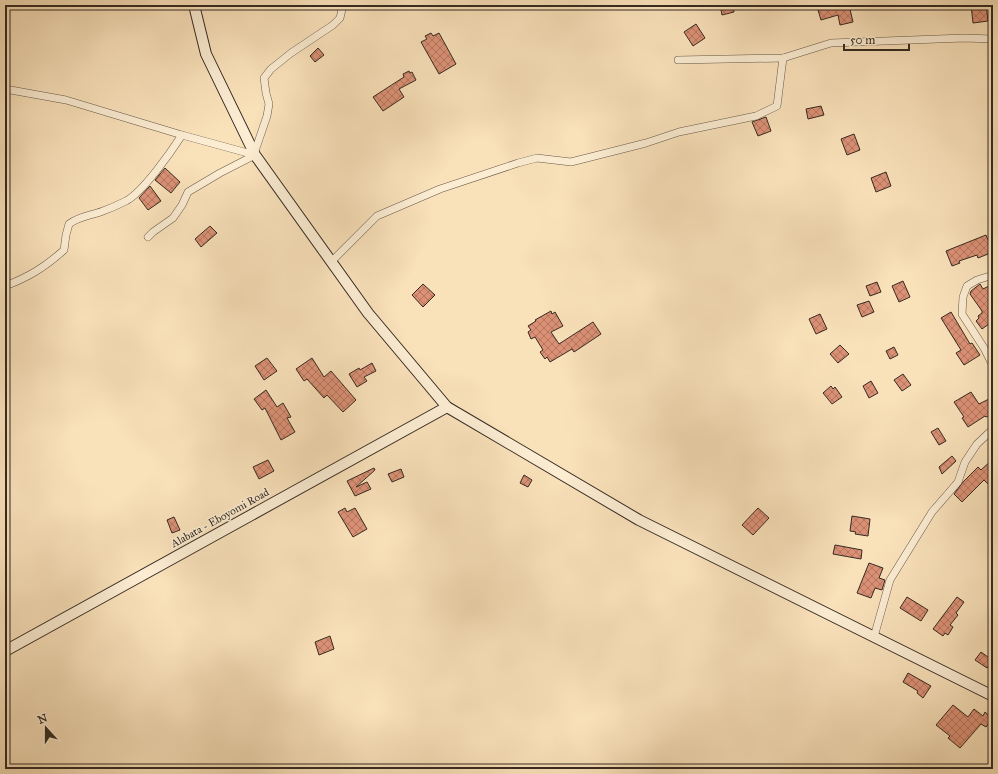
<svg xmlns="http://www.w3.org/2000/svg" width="998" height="774" viewBox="0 0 998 774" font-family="'IM FELL Great Primer',serif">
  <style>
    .building { fill: url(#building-cross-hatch); stroke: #352a21 }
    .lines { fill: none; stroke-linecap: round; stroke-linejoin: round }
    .street-casing { stroke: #665847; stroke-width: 8 }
    .secondary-casing { stroke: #352a21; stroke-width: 12 }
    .street { stroke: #fbecd2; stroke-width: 7 }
    .secondary { stroke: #fbecd2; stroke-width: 10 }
    .labels { text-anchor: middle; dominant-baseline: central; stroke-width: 3; stroke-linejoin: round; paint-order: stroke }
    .street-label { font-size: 11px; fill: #352a21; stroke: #fbecd2 }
  </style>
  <defs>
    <pattern id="building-cross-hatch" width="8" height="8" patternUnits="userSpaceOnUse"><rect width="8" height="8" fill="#dc9176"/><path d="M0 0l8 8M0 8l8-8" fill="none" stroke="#b37760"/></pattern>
  </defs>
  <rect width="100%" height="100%" fill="#f9e1ba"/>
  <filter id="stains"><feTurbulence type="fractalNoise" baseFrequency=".005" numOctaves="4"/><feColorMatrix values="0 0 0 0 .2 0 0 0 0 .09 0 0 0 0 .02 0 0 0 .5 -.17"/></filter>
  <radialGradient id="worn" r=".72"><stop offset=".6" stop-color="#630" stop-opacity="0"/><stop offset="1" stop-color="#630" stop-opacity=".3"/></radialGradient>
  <g class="building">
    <path d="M720,5h13l1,7 -12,3z"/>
    <path d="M849,5l4,17 -13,3 -2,-10 -17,5 -3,-10 10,-3 1,2z"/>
    <path d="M971,5h15l2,16 -15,2z"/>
    <path d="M696,24l9,14 -12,8 -9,-14z"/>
    <path d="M431,33l2,3 6,-3 17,31 -17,10 -18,-32 6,-3 -2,-3z"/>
    <path d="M318,48l6,7 -9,7 -5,-6z"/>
    <path d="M409,71l1,2 2,-1 4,8 -17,9 5,8 -21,14 -10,-14 31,-20 -1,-3z"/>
    <path d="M821,106l3,9 -16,4 -2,-10z"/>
    <path d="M766,117l5,14 -13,5 -6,-14z"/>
    <path d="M854,134l6,16 -13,5 -6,-16z"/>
    <path d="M165,168l15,14 -9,11 -16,-13z"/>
    <path d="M886,172l5,14 -15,6 -5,-14z"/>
    <path d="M150,186l11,15 -13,9 -9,-12z"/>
    <path d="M210,226l7,7 -16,14 -6,-8z"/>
    <path d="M986,235l7,17 -15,6 -1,-3 -18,6 1,2 -8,3 -6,-15z"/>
    <path d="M903,281l7,16 -11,5 -7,-16z"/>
    <path d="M877,282l4,10 -11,4 -4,-10z"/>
    <path d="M423,284l12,11 -12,12 -11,-12z"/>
    <path d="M980,284l3,5 10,-5v37l-11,8 -6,-8 3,-3 -1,-2 4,-3v-2l-12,-17 1,-3z"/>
    <path d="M869,301l5,11 -12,5 -5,-12z"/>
    <path d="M551,311l1,3 3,-2 8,14 -12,6 8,12 34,-22 8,12 -27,18 -2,-3 -22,13 -3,-5 -2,2 -5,-7 3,-2 -8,-13 -4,2 -3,-7 3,-2 -3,-4 8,-5 -1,-1z"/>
    <path d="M951,312l19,32 2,-1 8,12 -16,10 -8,-12 5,-3 -20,-32z"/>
    <path d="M820,314l7,15 -11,5 -7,-15z"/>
    <path d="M840,345l9,9 -11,9 -8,-9z"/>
    <path d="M894,347l4,8 -8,4 -4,-8z"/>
    <path d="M267,358l10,13 -13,9 -9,-14z"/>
    <path d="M312,358l12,19 7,-6 25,29 -13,12 -16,-17 -3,3 -17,-19 -3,2 -8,-12z"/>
    <path d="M372,363l4,8 -12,6 3,4 -10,6 -8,-13 10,-6 1,2z"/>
    <path d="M903,374l8,11 -9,6 -8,-11z"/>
    <path d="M871,381l7,12 -9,5 -6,-12z"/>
    <path d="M831,386l2,3 2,-2 7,10 -10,7 -9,-11z"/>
    <path d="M266,390l11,17 6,-4 8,14 -4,1 8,14 -14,8 -16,-32 -3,2 -8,-11z"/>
    <path d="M971,392l8,12 14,-7v17l-7,3 -1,-1 -17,11 -6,-9 2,-1 -10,-15z"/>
    <path d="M938,428l8,13 -7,4 -8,-13z"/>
    <path d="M952,456l4,5 -14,13 -3,-7z"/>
    <path d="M993,459v30l-9,-9 -22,22 -8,-8 9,-12 15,-15 3,3z"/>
    <path d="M268,460l6,11 -15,8 -6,-12z"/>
    <path d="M374,468l1,2 -19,17 11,-5 4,7 -16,7 -8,-15z"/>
    <path d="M401,469l3,8 -12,5 -4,-8z"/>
    <path d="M524,475l8,5 -4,7 -8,-4z"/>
    <path d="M345,508l2,4 8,-4 12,21 -14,8 -15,-25z"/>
    <path d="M758,508l11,10 -16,17 -11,-10z"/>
    <path d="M852,516l18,3 -2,17 -13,-2 1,-2 -6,-1z"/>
    <path d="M174,517l6,13 -8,3 -5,-13z"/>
    <path d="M835,545l27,5 -1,9 -28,-5z"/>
    <path d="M869,563l14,5 -4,10 6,2 -3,10 -7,-2 -4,10 -14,-5z"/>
    <path d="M907,597l21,13 -7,11 -21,-13z"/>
    <path d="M957,597l7,5 -8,11 2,2 -8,10 3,2 -5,8 -3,-2 -2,3 -10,-7z"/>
    <path d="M330,636l4,13 -15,6 -4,-13z"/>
    <path d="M981,652l11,8 -5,8 -12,-8z"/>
    <path d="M908,673l23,13 -8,12 -6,-5 1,-2 -15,-9z"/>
    <path d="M953,705l15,12 6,-8 9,7 2,-4 8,7 -7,8 -5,-3 -21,24 -12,-10 2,-2 -14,-11z"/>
  </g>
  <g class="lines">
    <defs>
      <g id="street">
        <path d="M678,60l105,-2 48,-15 133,-5 29,1"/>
        <path d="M5,89l61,11 116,35"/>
        <path d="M254,154l13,-38 2,-12 -3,-11 -2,-15 7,-9 20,-16 42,-28 7,-7 3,-13"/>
        <path d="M331,262l46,-46 63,-27 78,-26 19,-5 34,4 75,-19 33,-11 77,-16 21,-10 6,-48"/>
        <path d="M993,275l-16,5 -10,6 -4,11 -1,17 22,34 9,18"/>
        <path d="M5,286c24,-9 40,-19 59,-36l2,-15 3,-11c11,-8 21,-8 34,-13 8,-3 15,-6 23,-10 17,-9 45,-49 56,-66l73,20 -35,18 -32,19 -6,13 -9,13 -20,14 -5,5"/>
        <path d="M874,637l16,-57 42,-68 26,-30 7,-20 12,-18 16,-15"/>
      </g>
      <g id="secondary">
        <path d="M194,5l12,49 49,101 113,158 79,94 192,113 354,176"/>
        <path d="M5,651l442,-244"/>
      </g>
    </defs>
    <use href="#street" class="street-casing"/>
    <use href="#secondary" class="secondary-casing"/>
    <use href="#street" class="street"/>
    <use href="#secondary" class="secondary"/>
  </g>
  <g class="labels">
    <g class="street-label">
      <text transform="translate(220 518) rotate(-29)">Alabata - Eboyomi Road</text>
    </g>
  </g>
  <rect width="998" height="774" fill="none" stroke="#f9e1ba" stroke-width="20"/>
  <rect x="6" y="6" width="986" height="762" fill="none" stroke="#352a21" stroke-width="2"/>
  <rect x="10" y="10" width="978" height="754" fill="none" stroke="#352a21"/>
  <g transform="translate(46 728) rotate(339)" stroke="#fbecd2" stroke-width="3" paint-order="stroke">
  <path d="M0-3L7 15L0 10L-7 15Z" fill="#352a21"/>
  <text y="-6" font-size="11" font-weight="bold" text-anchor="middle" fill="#352a21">N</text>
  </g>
  <path d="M844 44v6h65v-6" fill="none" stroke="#352a21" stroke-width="2"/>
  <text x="850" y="44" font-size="12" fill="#352a21" stroke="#fbecd2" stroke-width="3" paint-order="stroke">50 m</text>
  <rect width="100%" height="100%" filter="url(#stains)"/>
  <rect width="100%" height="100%" fill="url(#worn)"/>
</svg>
